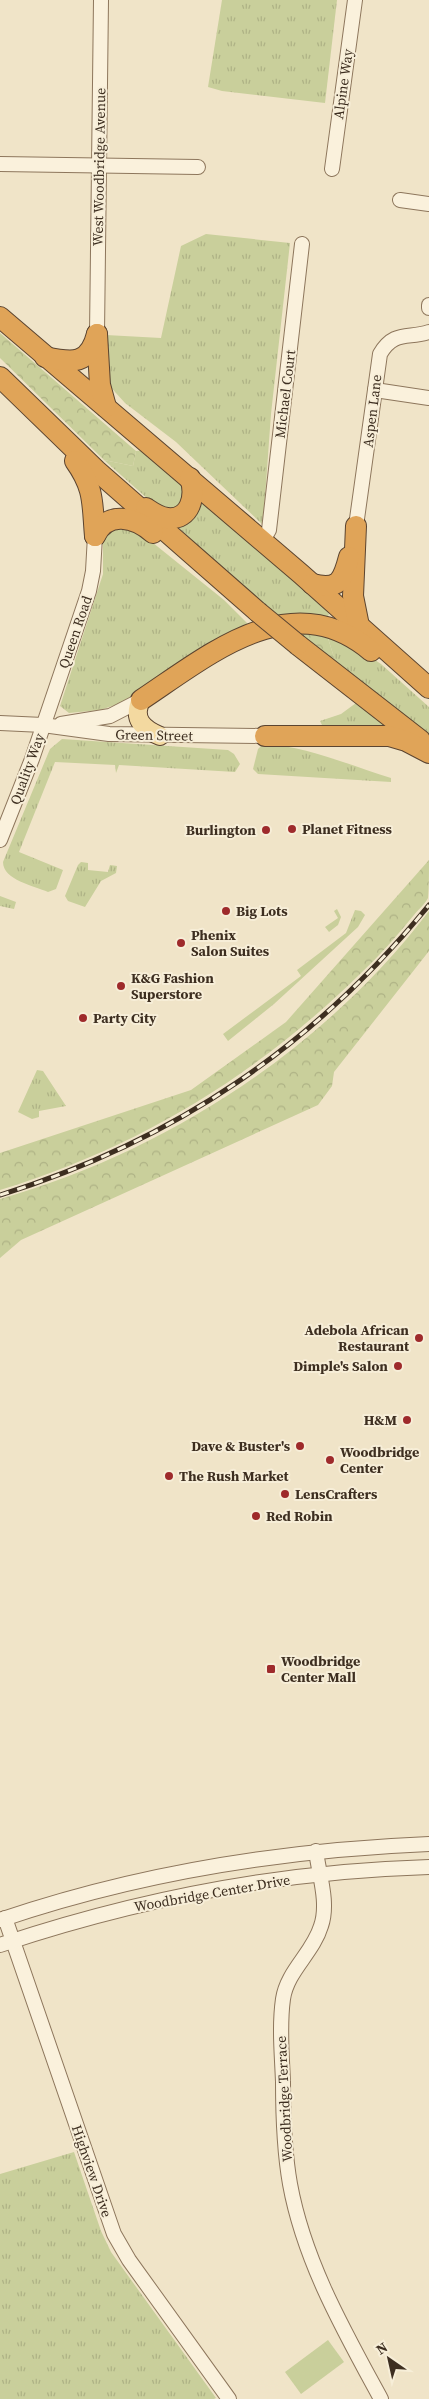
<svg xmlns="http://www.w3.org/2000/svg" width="429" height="2399" viewBox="0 0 429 2399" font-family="'Source Serif 4',serif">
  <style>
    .grass { fill: url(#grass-tufts) }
    .forest { fill: url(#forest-crowns) }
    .park { fill: #c9cf9b }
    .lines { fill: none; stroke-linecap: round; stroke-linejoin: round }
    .minor-casing { stroke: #8d765c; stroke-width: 16 }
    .major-casing { stroke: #5b4430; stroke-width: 20 }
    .highway-casing { stroke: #5b4430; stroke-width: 22 }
    .minor { stroke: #faf1dc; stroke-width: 14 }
    .major { stroke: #f3d9a0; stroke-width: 18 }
    .highway { stroke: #e0a458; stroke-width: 20 }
    .rail-casing { stroke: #3d2e20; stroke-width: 5 }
    .rail { stroke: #f7eed8; stroke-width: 3; stroke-dasharray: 9; stroke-linecap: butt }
    .highway-bridge-casing { stroke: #5b4430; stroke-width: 22; stroke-linecap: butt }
    .highway-bridge { stroke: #e0a458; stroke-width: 20 }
    .poi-dot { fill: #9e2a2b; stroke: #f7eed8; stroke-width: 2 }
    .labels { text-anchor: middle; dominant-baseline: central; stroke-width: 4; stroke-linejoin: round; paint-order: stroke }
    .street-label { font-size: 14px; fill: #3d2e20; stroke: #f7eed8 }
    .poi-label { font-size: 14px; font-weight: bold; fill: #3d2e20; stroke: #f7eed8; text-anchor: start }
  </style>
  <defs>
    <pattern id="grass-tufts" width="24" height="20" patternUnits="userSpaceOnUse" patternTransform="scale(1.25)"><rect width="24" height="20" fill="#c9cf9b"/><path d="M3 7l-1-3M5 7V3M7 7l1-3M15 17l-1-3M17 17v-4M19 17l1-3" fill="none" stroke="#aeb285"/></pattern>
    <pattern id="forest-crowns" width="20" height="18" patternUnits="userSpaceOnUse" patternTransform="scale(1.25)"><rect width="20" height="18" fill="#c9cf9b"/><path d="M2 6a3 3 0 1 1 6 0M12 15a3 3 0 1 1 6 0" fill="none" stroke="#aeb285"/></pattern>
  </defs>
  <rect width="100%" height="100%" fill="#f0e4c8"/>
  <g class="grass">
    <path d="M222,0h115l-12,103 -103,-12 -14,-4z"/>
    <path d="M206,234l84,9 -19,171 -8,111 -87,-83 -51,-39 -19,-21v-47l55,3 20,-92z"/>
    <path d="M146,450l40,37 -2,16 -11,9 -15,-4 -54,-48 29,6 3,-15z"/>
    <path d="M201,498l112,98 16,18 -2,4 -48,2 -101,-93z"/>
    <path d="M112,526h20l92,74 27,27 -53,22 -74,53 -24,8 -31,3 -9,-7 43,-132v-36z"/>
    <path d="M327,635l36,17 18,12 48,43v32l-92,-72z"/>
    <path d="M356,703l38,29 -71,-5 -3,-6 21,-7z"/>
    <path d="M62,739l166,11 6,4 6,10 -5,8 -116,-7 -3,8 -1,-8 -60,-3 -36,90 44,18 -7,19 -8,3c-14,-6 -45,-12 -45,-30l47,-113z"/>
    <path d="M263,744c43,2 86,21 128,34v4l-133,-8 -5,-5 5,-20z"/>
    <path d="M81,862l7,1v7l20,2 2,-7 7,1 -1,7 -15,8 -16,26 -17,-6 -3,-5 13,-31z"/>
    <path d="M0,896l16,6 -2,7 -14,-3z"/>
    <path d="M337,909l4,8 -3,8 -9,7 -4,-5 13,-9 -4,-7z"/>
    <path d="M355,910l6,1 4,4 -7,12 -84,77 -46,37 -5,-7 78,-58 -4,-6 49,-37z"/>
    <path d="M37,1070l6,1 23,35 -27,5v6l-7,2 -14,-7z"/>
    <path d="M74,2152l27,79 10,21 105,146 -2,1h-214v-225z"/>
  </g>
  <g class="forest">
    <path d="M0,333l136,118 -3,15 -29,-6 -104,-102z"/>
    <path d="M312,632l15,3 10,32 -40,-33z"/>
    <path d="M429,860c0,10 0,29 -1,38 -3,6 -10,12 -14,17 -17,21 -35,41 -54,59 -104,102 -221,173 -360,216v-37l191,-63 95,-68z"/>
    <path d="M429,911v40l-95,121 -2,14 -14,19 -297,135 -21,18v-59c166,-47 324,-150 429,-288z"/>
  </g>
  <path class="park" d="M328,2340l16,22 -43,32 -16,-22z"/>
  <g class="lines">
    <defs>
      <g id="minor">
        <path d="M0,164l198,3"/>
        <path d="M332,169l23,-169"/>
        <path d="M400,200l29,4"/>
        <path d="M429,308v-3"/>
        <path d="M97,334l4,-334"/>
        <path d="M375,390l54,8"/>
        <path d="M356,526l24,-172c14,-24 28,-15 49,-22"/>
        <path d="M263,541l6,-11 33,-286"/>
        <path d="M0,723l43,2 66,9 156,2"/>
        <path d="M61,724l49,-8 31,-16"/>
        <path d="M0,840l32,-81 57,-168 4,-20 2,-35"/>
        <path d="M316,1851c3,24 13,52 5,75 -8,27 -34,45 -38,73 -4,28 -1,56 0,83 0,35 1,68 7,102 14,77 54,147 91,215"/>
        <path d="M5,1918l109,316 15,26 100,139"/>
        <path d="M0,1920c138,-47 283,-70 429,-76"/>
        <path d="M0,1945c138,-46 283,-74 429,-78"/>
      </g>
      <path id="major" d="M141,700c-9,19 2,29 19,36"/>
      <g id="highway">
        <path d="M0,317l301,257 128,114"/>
        <path d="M97,334l3,51 6,22"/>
        <path d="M45,357c28,6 44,8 52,-23"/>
        <path d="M0,377l96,93 162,142"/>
        <path d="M75,461c20,28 17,43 20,75"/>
        <path d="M146,508c6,4 13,9 21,10 24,3 29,-23 23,-40"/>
        <path d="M356,526l-3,70 6,30"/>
        <path d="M95,536c12,-26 40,-19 58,-3"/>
        <path d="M312,584c27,7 31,-4 37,-27"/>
        <path d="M298,645l122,95"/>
        <path d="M141,700c68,-45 150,-116 230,-49"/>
        <path d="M265,736h124l17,5 23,12"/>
      </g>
    </defs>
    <use href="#minor" class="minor-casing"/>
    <use href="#major" class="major-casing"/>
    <use href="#highway" class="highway-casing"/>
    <use href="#minor" class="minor"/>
    <use href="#major" class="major"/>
    <use href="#highway" class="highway"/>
    <defs>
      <path id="rail" d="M0,1195c174,-54 314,-149 429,-290"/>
    </defs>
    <use href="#rail" class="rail-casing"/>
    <use href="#rail" class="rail"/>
    <defs>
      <path id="highway-bridge" d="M258,612l40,33"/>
    </defs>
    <use href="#highway-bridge" class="highway-bridge-casing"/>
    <use href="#highway-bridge" class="highway-bridge"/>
  </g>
  <g class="poi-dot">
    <circle cx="292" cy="829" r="5"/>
    <circle cx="266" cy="830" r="5"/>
    <circle cx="226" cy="911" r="5"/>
    <circle cx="181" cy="943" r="5"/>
    <circle cx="121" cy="986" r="5"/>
    <circle cx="83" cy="1018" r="5"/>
    <circle cx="419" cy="1338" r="5"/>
    <circle cx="398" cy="1366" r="5"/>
    <circle cx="407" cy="1420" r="5"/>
    <circle cx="300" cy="1446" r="5"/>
    <circle cx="330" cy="1460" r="5"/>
    <circle cx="169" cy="1476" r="5"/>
    <circle cx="285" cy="1494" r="5"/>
    <circle cx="256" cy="1516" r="5"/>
    <rect x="266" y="1664" width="10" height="10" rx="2.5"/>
  </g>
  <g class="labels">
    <g class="street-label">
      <text transform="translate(343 84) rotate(-82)">Alpine Way</text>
      <text transform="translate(99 167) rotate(-89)">West Woodbridge Avenue</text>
      <text transform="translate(285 394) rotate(-83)">Michael Court</text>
      <text transform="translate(372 411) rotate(-83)">Aspen Lane</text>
      <text transform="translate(75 632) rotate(-71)">Queen Road</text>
      <text transform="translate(154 735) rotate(1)">Green Street</text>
      <text transform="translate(27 769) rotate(-70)">Quality Way</text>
      <text transform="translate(212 1893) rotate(-10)">Woodbridge Center Drive</text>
      <text transform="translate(284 2099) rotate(-93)">Woodbridge Terrace</text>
      <text transform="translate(92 2171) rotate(71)">Highview Drive</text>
    </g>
    <g class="poi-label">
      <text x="302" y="829">Planet Fitness</text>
      <text x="256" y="830" text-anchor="end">Burlington</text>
      <text x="236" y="911">Big Lots</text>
      <text x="191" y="935">Phenix<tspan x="191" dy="16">Salon Suites</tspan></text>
      <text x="131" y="978">K&amp;G Fashion<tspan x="131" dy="16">Superstore</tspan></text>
      <text x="93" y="1018">Party City</text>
      <text x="409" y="1330" text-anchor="end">Adebola African<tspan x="409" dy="16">Restaurant</tspan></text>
      <text x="388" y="1366" text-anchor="end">Dimple's Salon</text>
      <text x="397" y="1420" text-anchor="end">H&amp;M</text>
      <text x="290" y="1446" text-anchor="end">Dave &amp; Buster's</text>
      <text x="340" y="1452">Woodbridge<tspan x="340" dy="16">Center</tspan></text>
      <text x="179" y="1476">The Rush Market</text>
      <text x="295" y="1494">LensCrafters</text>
      <text x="266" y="1516">Red Robin</text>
      <text x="281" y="1661">Woodbridge<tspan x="281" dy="16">Center Mall</tspan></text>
    </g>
  </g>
  <g transform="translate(389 2359) rotate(326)" stroke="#f7eed8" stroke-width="4" paint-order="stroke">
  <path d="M0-4L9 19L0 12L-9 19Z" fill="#3d2e20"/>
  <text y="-8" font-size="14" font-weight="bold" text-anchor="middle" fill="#3d2e20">N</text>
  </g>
</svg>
